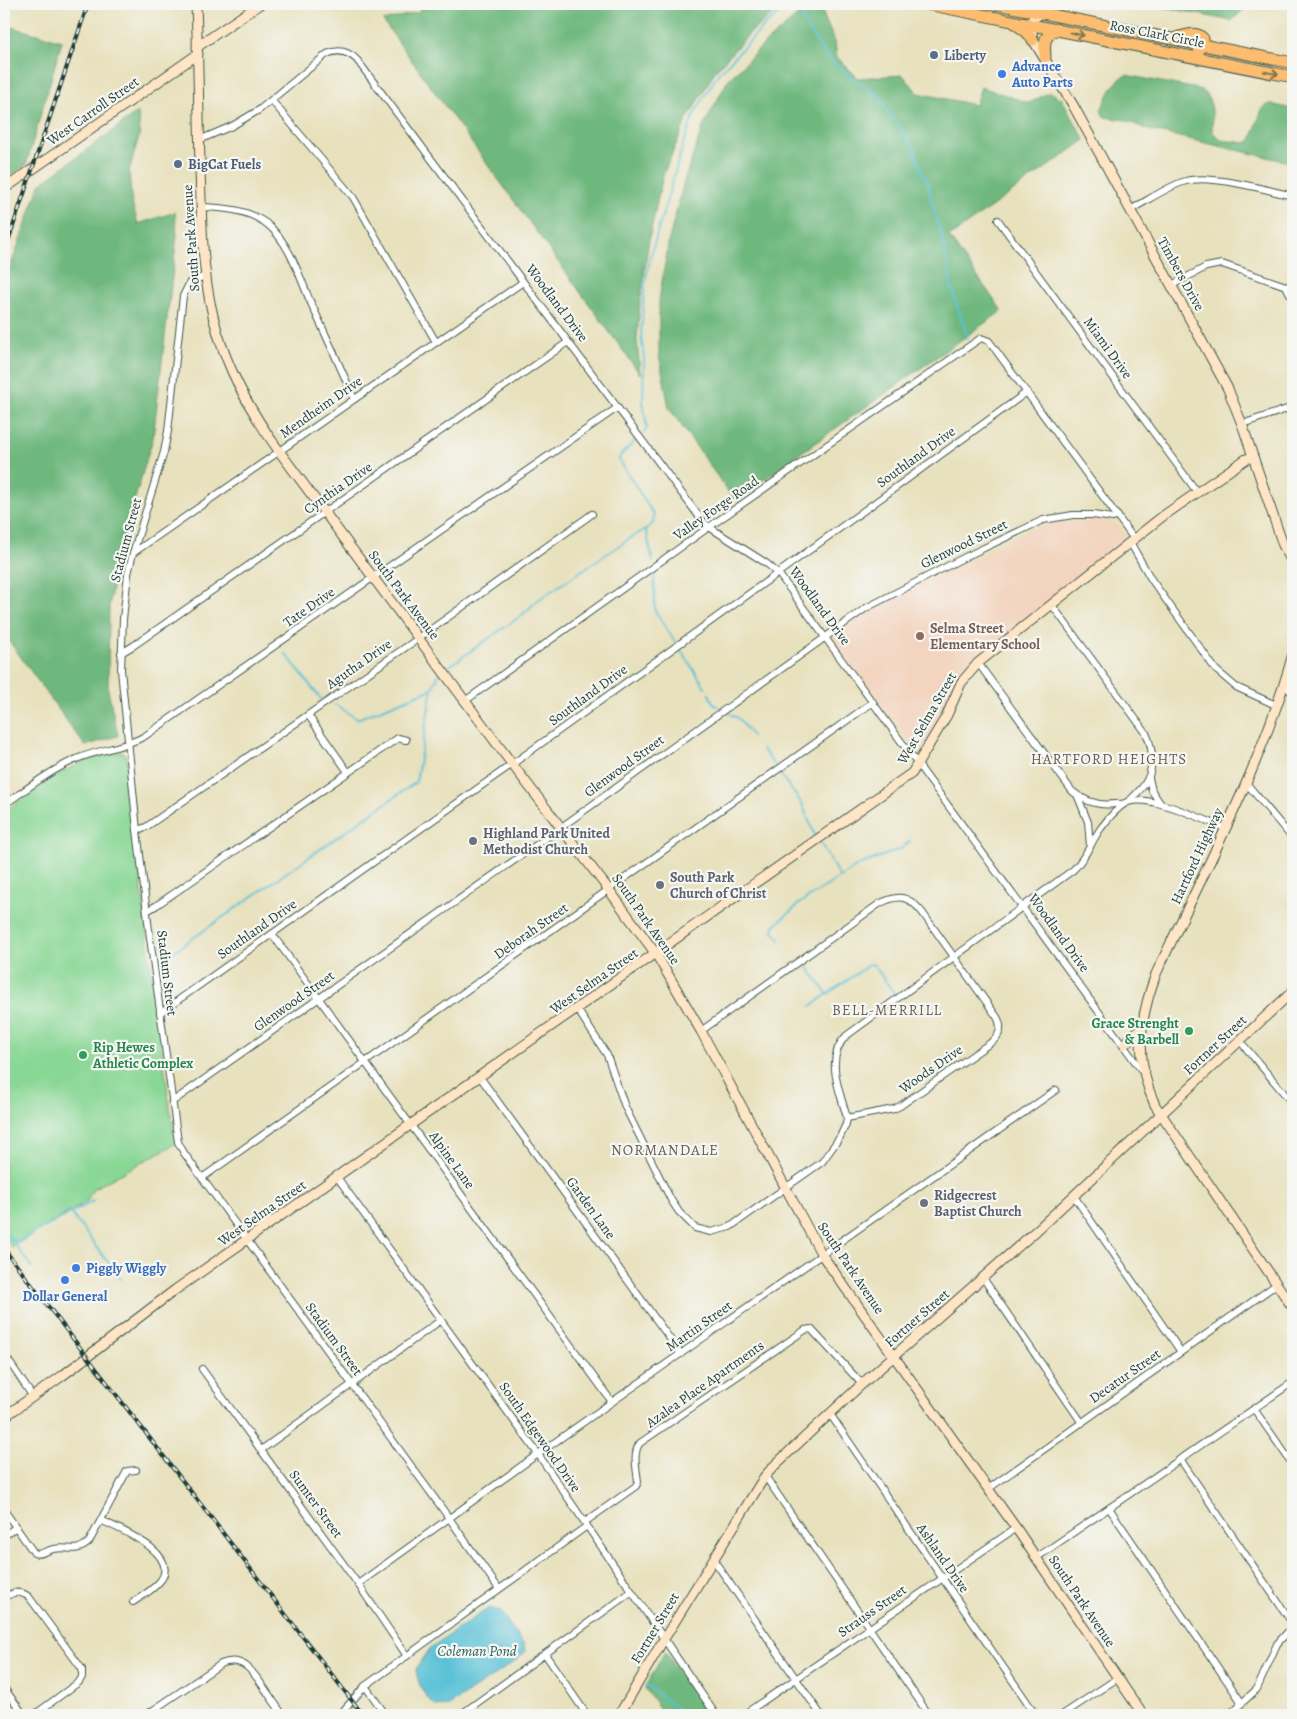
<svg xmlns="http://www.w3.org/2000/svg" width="1297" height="1719" viewBox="0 0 1297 1719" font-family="Alegreya,serif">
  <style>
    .built { fill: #f3d4bf }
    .green { fill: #89d795; stroke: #548a64 }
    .forest { fill: #6eb87e; stroke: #467a59 }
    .water { fill: #5ac1d7; stroke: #3c7f86 }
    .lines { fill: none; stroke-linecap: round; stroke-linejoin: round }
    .stream { stroke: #5ac1d7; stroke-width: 2 }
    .street-casing { stroke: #3d5649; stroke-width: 8 }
    .secondary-casing { stroke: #3d5649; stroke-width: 11 }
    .highway-casing { stroke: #3d5649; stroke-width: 13 }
    .street { stroke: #fff; stroke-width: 6 }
    .secondary { stroke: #fee5c5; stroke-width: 9 }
    .highway { stroke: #fcbd6f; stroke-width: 11 }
    .rail-casing { stroke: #1f3d34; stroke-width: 4 }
    .rail { stroke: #f6f6f2; stroke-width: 2; stroke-dasharray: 5.5; stroke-linecap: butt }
    .oneway { stroke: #82774f }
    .service-dot { fill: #5c6f8a; stroke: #f6f6f2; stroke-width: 2 }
    .shop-dot { fill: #3f7fe0; stroke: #f6f6f2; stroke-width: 2 }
    .education-dot { fill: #8d6e63; stroke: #f6f6f2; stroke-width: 2 }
    .worship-dot { fill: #6b7280; stroke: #f6f6f2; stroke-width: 2 }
    .leisure-dot { fill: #2e9e5b; stroke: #f6f6f2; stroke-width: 2 }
    .labels { text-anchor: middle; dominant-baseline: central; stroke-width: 4.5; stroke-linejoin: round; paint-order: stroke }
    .street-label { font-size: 14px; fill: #1f3d34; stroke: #f6f6f2 }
    .service-label { font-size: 14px; font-weight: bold; fill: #4e5e75; stroke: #f6f6f2; text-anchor: start }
    .shop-label { font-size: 14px; font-weight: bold; fill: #366cbe; stroke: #f6f6f2; text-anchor: start }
    .education-label { font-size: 14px; font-weight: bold; fill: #785e54; stroke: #f6f6f2; text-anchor: start }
    .worship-label { font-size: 14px; font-weight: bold; fill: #5b616d; stroke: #f6f6f2; text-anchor: start }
    .leisure-label { font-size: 14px; font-weight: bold; fill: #27864d; stroke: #f6f6f2; text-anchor: end }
    .neighbourhood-label { font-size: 15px; letter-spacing: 1px; fill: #695e55; stroke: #f6f6f2 }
    .water-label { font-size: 15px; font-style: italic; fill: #2e5e5d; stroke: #f6f6f2 }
  </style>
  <rect width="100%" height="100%" fill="#f6f6f2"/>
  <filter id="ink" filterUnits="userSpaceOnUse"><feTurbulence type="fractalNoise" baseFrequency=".02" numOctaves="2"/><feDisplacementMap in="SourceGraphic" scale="10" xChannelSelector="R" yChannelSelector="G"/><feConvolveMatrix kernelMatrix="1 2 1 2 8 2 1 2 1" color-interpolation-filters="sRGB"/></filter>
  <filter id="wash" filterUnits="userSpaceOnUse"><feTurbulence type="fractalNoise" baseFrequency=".0096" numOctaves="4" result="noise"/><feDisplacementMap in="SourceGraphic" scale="20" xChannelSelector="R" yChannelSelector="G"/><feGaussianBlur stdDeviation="1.12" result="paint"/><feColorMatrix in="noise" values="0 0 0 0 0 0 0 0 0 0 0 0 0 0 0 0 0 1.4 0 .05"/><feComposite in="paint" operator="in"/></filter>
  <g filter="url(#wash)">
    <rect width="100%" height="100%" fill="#e8e1bd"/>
    <path class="built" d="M1081,518l36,6 10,12 -1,5 -150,119 -55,92 -5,-1 -84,-111v-3l39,-28 160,-80 28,-9z"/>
    <path class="green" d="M122,752l4,3 25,215 24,174 -82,45 -6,12 -75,46 -8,-11v-424c37,-26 71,-55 118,-60z"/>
    <g class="forest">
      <path d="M421,4h364l-35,29 -34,37 -30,51 -23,54 -14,64 -9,64 -3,36 3,35 -257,-353 36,-9z"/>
      <path d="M1149,4h101l-19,17z"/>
      <path d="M822,11l13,32 2,14 21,21 45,-3 15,18 57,12 6,-18 48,16 21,-11 12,7 23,41 -136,97 53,74 -268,189 -65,-92 -10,-54v-54l10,-61 16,-61 18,-51 25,-47 35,-35 38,-32z"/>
      <path d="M4,25l58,16 -36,124 -22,15z"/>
      <path d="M1126,75l76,15c12,13 11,24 10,41l9,9 25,3 5,-3 12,-33 7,-3 23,5v54l-144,-33 -24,-10 -21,-3 -3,-7c6,-12 12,-29 25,-35z"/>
      <path d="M138,112l2,20 -11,40 3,31 6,21 37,-12 2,23 -24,203 -37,124 -7,45 -1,83 10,46 -33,10 -81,-112v-349l36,-101z"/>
      <path d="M665,1651l44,64h-45l-19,-27z"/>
    </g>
    <path class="water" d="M489,1608l11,3 24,34 1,7 -8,8 -68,46 -13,1c-12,-12 -18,-21 -20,-38l15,-22z"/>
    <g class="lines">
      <g class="stream">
        <path d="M797,4l9,22 19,28 11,11 20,16 20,12 6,7 2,6 30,42 7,23 8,13v7l15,54 8,44 16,50"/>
        <path d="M643,434l4,-6 -4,-26 1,-44 -3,-22 4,-54 7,-31 31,-106 11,-31 24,-40 49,-51 25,-19"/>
        <path d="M646,530l7,32"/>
        <path d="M654,572l1,39 20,31"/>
        <path d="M680,649l25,38"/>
        <path d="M285,653l36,46"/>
        <path d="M448,667l74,-52 16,-15 94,-63 16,-9 5,-5 1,-8 -35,-55 1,-4 16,-16"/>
        <path d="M709,694l5,10 4,3"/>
        <path d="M335,704l22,15 75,-30"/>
        <path d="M727,712l12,7 13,17"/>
        <path d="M762,749l13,17"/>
        <path d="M780,774l22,30 13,32"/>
        <path d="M821,844l19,34"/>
        <path d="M780,940l-7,-9 1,-5 26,-23 59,-38 42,-16 9,-8"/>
        <path d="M159,962l257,-180 16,-93 7,-15"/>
        <path d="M805,963l22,31"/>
        <path d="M146,973l3,-5"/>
        <path d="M811,1006l59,-42 4,1 22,31"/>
        <path d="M71,1213l51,68"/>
        <path d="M4,1229l28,39"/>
        <path d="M10,1238l6,3 5,-1 72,-39"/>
        <path d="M646,1685l40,30"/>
      </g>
    </g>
  </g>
  <g filter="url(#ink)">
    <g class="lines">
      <defs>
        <g id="street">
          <path d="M272,101l81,96 83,145"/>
          <path d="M199,140l33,-14 27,-16 68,-56c11,-5 21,-3 30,6l344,459 8,8 57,36 12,10 364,498"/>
          <path d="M201,207c24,1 46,2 66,17 22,18 32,51 43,77 15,32 30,65 44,98"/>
          <path d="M1130,210c17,-9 38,-24 56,-29 25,-7 80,9 107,15"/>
          <path d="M998,220l199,272"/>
          <path d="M205,276l-15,6 -7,14 -15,135 -4,21 -31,101 -5,21 -5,45 -2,51 16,160 13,108 28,204 6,11 265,365 50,71"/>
          <path d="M1172,285l34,-18 16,-3 64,22 4,8"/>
          <path d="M1242,424l51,-17"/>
          <path d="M1130,542l21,37 65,91 20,17 42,19"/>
          <path d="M133,553l390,-271"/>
          <path d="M121,653l12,-7 435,-304"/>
          <path d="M978,663l94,128c13,11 27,15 43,13 4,0 9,0 12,-2 3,-1 6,-5 9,-8 18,-16 20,-39 10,-61l-94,-128"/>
          <path d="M1285,684l8,11"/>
          <path d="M465,701l244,-174 272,-189 8,3 145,198"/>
          <path d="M308,715l40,57"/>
          <path d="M1149,778l3,13 8,12"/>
          <path d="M1247,784l46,55"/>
          <path d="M1078,797l10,25 2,24"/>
          <path d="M4,805c24,-17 48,-36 75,-47 22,-9 45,-10 66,-22l472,-328"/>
          <path d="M137,830l9,-3 273,-189 173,-124"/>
          <path d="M147,911l10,-6 241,-167 8,2"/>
          <path d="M272,934l340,468"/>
          <path d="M577,1009l30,46 18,52 46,93 8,12 16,16 16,4 19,-5 92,-65 18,-25 6,-13 1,-6c-7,-27 -23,-59 -1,-82l227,-166c13,-12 18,-28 28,-42 6,-8 16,-20 25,-25 21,-11 78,17 99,25"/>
          <path d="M160,1013l358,-253 260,-187 249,-181"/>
          <path d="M701,1031l178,-127c19,-10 29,-9 43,8l75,105c5,9 4,17 -4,24l-93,65 -6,3 -47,9"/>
          <path d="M1240,1041l53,63"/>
          <path d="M480,1077l201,277"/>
          <path d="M172,1102l384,-271 310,-223 101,-52 76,-36 30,-5h20l20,3 5,-2"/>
          <path d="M337,1177l201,277 178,261"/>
          <path d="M202,1178l671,-476"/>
          <path d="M1074,1196l107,156"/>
          <path d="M983,1278l99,145"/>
          <path d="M4,1354l29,43"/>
          <path d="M202,1369l156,215 49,72"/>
          <path d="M1254,1409l39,56"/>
          <path d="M830,1414l206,301"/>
          <path d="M261,1450l180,-130"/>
          <path d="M1180,1459l113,165"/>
          <path d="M765,1476l164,239"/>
          <path d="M988,1489l289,-205"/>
          <path d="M1109,1508l133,195"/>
          <path d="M4,1510l30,43c8,3 12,-3 20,-4 14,-3 22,5 35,-7l38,-71 9,-1"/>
          <path d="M101,1520c17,9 79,32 60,60 -7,9 -18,16 -28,22"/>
          <path d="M585,1522l51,-36 2,-4c-1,-12 -6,-29 2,-39l165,-113 6,-1 51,55"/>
          <path d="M4,1536l12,-9"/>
          <path d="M1036,1558l257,-176"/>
          <path d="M713,1559l108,156"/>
          <path d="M358,1584l180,-130 518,-364"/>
          <path d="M4,1598c8,-6 16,-8 25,-1l53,72v8l-3,5 -45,33"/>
          <path d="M545,1654l42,61"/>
          <path d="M365,1686l21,29"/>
          <path d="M4,1688l20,27"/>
          <path d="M146,1715l75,-51c22,-9 32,8 44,25 6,9 12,17 18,26"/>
          <path d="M337,1715l6,-4 22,-25 222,-160"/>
          <path d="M460,1715l171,-123"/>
          <path d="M743,1715l273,-187"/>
          <path d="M1062,1715l56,-37"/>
          <path d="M1229,1715l28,-26 20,-45 16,-18"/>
        </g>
        <g id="secondary">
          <path d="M196,4c2,54 3,109 4,164 2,56 1,112 18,166 13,43 35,81 61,117l233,313 97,126 47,64 45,77 121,224 194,273 127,187"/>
          <path d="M1043,13l-10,5 -2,7 2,15 40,65 155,284 14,35 41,121 10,18"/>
          <path d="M197,47l63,-43"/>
          <path d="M4,189l194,-135"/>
          <path d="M1293,654c-31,112 -88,215 -137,320 -17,46 -22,85 -1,131l138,203"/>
          <path d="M1124,1045l18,-18"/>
          <path d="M4,1417l58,-41 113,-86 737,-517 35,-58 14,-32 17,-20 185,-147 83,-57 7,-2"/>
          <path d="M619,1715l45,-76 101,-163 11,-12 86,-80 175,-154 256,-239"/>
        </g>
        <g id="highway">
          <path d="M927,4l366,73"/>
          <path d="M997,4l296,59"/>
          <path d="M1015,23l12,9 6,8"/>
          <path d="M1176,38c9,-2 20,-8 27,1v6l-4,5"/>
          <path d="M1045,57c-1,-14 -2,-20 11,-28"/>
        </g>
      </defs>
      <use href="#street" class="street-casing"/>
      <use href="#secondary" class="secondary-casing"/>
      <use href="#highway" class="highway-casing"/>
      <use href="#street" class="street"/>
      <use href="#secondary" class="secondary"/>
      <use href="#highway" class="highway"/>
      <defs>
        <g id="rail">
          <path d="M4,253l84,-249"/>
          <path d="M4,1249l359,466"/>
        </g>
      </defs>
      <use href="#rail" class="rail-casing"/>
      <use href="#rail" class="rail"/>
    </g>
    <defs><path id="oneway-shaft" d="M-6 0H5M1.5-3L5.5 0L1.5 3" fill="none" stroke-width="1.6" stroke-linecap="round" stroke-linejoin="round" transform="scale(1.25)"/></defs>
    <g class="oneway">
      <use href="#oneway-shaft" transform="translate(1077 34) rotate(11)"/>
      <use href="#oneway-shaft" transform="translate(1271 73) rotate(11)"/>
    </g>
  </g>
  <g class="service-dot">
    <circle cx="934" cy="55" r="5"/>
    <circle cx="178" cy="164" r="5"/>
  </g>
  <g class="shop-dot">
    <circle cx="1002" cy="74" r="5"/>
    <circle cx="76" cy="1268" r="5"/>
    <circle cx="65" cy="1280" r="5"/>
  </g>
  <circle class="education-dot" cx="920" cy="636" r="5"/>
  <g class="worship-dot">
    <circle cx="473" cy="841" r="5"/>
    <circle cx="660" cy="885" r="5"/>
    <circle cx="924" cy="1203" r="5"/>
  </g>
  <g class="leisure-dot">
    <circle cx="1189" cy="1031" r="5"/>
    <circle cx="83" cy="1055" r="5"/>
  </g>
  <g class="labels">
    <g class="street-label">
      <text transform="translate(1157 34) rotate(11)">Ross Clark Circle</text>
      <text transform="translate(93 111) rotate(-35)">West Carroll Street</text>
      <text transform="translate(191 238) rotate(-94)">South Park Avenue</text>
      <text transform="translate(1181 274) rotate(61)">Timbers Drive</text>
      <text transform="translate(557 303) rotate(53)">Woodland Drive</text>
      <text transform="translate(1108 348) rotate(54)">Miami Drive</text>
      <text transform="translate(321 407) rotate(-35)">Mendheim Drive</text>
      <text transform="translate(916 457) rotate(-36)">Southland Drive</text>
      <text transform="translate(338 488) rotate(-35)">Cynthia Drive</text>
      <text transform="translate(716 508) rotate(-35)">Valley Forge Road</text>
      <text transform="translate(126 540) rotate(-75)">Stadium Street</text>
      <text transform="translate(964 544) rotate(-26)">Glenwood Street</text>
      <text transform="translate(404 595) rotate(53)">South Park Avenue</text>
      <text transform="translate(820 606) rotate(54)">Woodland Drive</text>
      <text transform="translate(309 607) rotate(-35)">Tate Drive</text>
      <text transform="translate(359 664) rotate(-35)">Agutha Drive</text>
      <text transform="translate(588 695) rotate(-36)">Southland Drive</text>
      <text transform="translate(927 718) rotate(-60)">West Selma Street</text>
      <text transform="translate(624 766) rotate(-36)">Glenwood Street</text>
      <text transform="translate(1197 856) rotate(-65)">Hartford Highway</text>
      <text transform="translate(646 919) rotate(55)">South Park Avenue</text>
      <text transform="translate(257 929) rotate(-35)">Southland Drive</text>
      <text transform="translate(531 931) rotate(-35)">Deborah Street</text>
      <text transform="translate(1059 933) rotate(54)">Woodland Drive</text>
      <text transform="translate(167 973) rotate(83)">Stadium Street</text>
      <text transform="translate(594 981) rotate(-35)">West Selma Street</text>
      <text transform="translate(294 1001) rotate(-35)">Glenwood Street</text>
      <text transform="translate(1215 1045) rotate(-43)">Fortner Street</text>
      <text transform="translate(931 1069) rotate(-35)">Woods Drive</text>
      <text transform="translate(452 1160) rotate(54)">Alpine Lane</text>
      <text transform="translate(591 1208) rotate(54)">Garden Lane</text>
      <text transform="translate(262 1213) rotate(-35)">West Selma Street</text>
      <text transform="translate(851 1268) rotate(56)">South Park Avenue</text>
      <text transform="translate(917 1318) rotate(-41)">Fortner Street</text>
      <text transform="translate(699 1326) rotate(-35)">Martin Street</text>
      <text transform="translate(334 1339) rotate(54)">Stadium Street</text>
      <text transform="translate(1125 1376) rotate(-35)">Decatur Street</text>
      <text transform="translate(705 1384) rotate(-35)">Azalea Place Apartments</text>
      <text transform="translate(540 1437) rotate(55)">South Edgewood Drive</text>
      <text transform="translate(316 1504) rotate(54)">Sumter Street</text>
      <text transform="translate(943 1558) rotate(55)">Ashland Drive</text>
      <text transform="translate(1082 1601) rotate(56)">South Park Avenue</text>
      <text transform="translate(872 1611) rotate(-35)">Strauss Street</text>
      <text transform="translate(655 1628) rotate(-59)">Fortner Street</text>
    </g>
    <g class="service-label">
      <text x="944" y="55">Liberty</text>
      <text x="188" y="164">BigCat Fuels</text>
    </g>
    <g class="shop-label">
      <text x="1012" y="66">Advance<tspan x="1012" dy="16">Auto Parts</tspan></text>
      <text x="86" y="1268">Piggly Wiggly</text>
      <text x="65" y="1296" text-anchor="middle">Dollar General</text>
    </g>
    <g class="education-label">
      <text x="930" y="628">Selma Street<tspan x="930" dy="16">Elementary School</tspan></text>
    </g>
    <g class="worship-label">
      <text x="483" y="833">Highland Park United<tspan x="483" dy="16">Methodist Church</tspan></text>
      <text x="670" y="877">South Park<tspan x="670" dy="16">Church of Christ</tspan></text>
      <text x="934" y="1195">Ridgecrest<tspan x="934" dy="16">Baptist Church</tspan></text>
    </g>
    <g class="leisure-label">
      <text x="1179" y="1023">Grace Strenght<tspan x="1179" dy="16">&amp; Barbell</tspan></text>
      <text x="93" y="1047" text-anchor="start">Rip Hewes<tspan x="93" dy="16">Athletic Complex</tspan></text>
    </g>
    <g class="neighbourhood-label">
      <text x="1109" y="759">HARTFORD HEIGHTS</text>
      <text x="887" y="1010">BELL-MERRILL</text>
      <text x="665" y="1150">NORMANDALE</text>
    </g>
    <g class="water-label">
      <text x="477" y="1651">Coleman Pond</text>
    </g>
  </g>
  <rect width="1297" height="1719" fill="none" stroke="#f6f6f2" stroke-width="20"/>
</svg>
